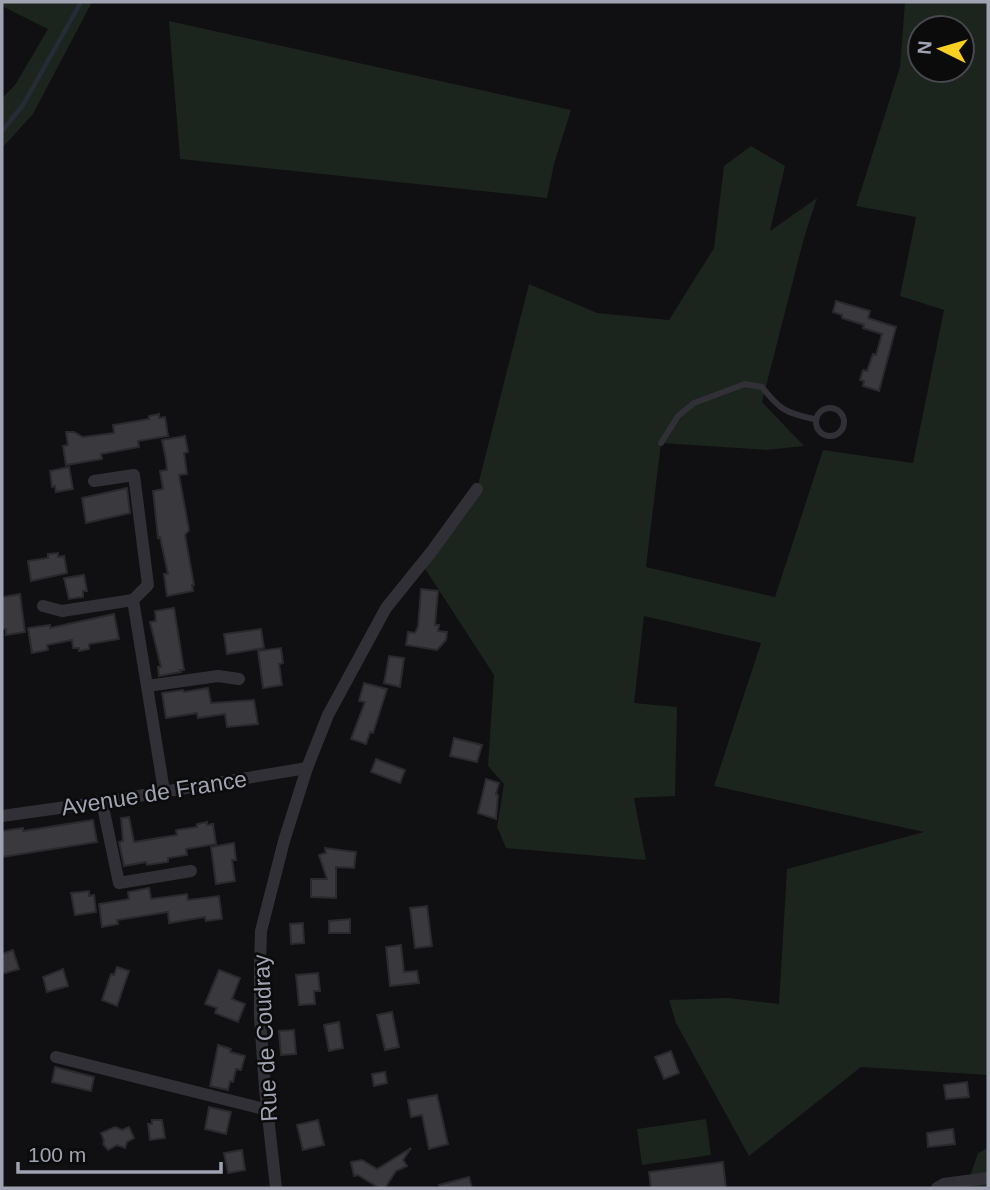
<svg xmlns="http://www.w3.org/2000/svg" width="990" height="1190" viewBox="0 0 990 1190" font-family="Helvetica,sans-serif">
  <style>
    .green { fill: #1c241e; fill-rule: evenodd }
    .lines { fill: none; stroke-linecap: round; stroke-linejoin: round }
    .stream { stroke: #262c35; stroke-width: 4.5 }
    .building { fill: #3a393e; stroke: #2a292d; stroke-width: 2 }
    .service { stroke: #303036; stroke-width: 6 }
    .minor { stroke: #303036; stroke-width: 12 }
    .labels { text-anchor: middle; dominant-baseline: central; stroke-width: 5; stroke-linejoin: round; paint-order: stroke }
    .street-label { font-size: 23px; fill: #a0a3b2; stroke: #0b0b0c }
  </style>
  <rect width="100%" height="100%" fill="#100f11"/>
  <g class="green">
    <path d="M2,2h90l-59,112 -31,34v-50l13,-13 33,-56 -46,-23z"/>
    <path d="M905,2h83v1073l-127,-8 -112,89 -73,-133 -7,-23 59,-2 51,6 8,-135 137,-37 -210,-46 47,-143 -117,-27 -10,87 43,4 -2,89 -41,2 12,62 -140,-12 -9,-21 7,-43 -16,-18 6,-91 -72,-111 55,-75 52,-205 68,29 72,7 45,-72 10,-82 27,-20 34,20 -15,65 47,-33 -13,40 -42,164 42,44 -38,4 -105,-7 -15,124 129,30 48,-147 90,13 31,-153 -44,-14 16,-79 -60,-11 44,-139zM920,28h42v42h-42z"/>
    <path d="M169,21l402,89 -17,54 -7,34 -367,-39z"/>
    <path d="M706,1119l5,36 -69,10 -5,-36z"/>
    <path d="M988,1148v40h-22l12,-35z"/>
  </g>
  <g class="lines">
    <path class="stream" d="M2,131l21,-26 58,-103"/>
  </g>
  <g class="building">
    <path d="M836,301l34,10 -2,7 28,9 -17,64 -16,-5 1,-5 -4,-1 3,-10 4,1 6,-17 3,1 6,-21 -19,-6 1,-3 -22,-7v-3l-9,-3z"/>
    <path d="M159,414v4l6,-1 3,19 -30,5 1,6 -38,7 1,5 -36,6 -3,-19 5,-1 -2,-13h8l9,5 31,-4 -1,-8 36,-6v-3z"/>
    <path d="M185,436l3,16 -4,1 3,21 -8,1 10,55 -4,5 9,50h-2l1,6 -26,5 -3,-22h4l-8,-37 -2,1 -5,-47 10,-2 -3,-18 7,-1 -1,-10 -4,-20z"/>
    <path d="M69,467l4,22 -17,3 -1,-6 -3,1 -2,-16z"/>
    <path d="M127,488l3,25 -44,10 -4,-25z"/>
    <path d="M58,553v4l6,-1 3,17 -36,8 -3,-20 20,-3v-4z"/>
    <path d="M84,575l3,16h-4v6l-14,2 -5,-21z"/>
    <path d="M421,589l17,2 -3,34h4l-1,6 9,1 -1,8 -9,10 -31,-5 2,-13 7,1 3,-6z"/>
    <path d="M20,594l5,38 -19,3v-6h-4v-32z"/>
    <path d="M174,608l10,62h-4l1,2 -22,4 -1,-9h3l-11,-45 6,-1 -1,-10z"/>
    <path d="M114,614l5,25 -30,5v5l-10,2v-3h-6l-1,-8 -25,5 1,5 -16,3 -4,-25 22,-3v3z"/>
    <path d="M261,629l3,19 -37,6 -3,-20z"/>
    <path d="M281,648l2,15 -4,1 3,21 -19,3 -5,-37z"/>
    <path d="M389,656l15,2 -4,29 -16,-4z"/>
    <path d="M364,683l23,6 -14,44 -3,-1 -4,12 -15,-5 14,-37 -6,-1z"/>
    <path d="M208,688l3,15 43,-3 4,24 -31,3 -2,-13 -27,4 -1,-5 -31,5 -4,-25 21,-3 1,2z"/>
    <path d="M454,738l28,7 -5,17 -27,-6z"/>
    <path d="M376,759l29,11 -5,13 -29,-11z"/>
    <path d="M486,779l13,4 -3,11 2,1 -2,24 -18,-6z"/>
    <path d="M129,817l5,25 43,-7 -1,-5 21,-3v-3l10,-2v3l6,-1 3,20 -30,5 1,6 -19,3v4l-21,3 -1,-3 -22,4 -5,-24 4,-1 -2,-23z"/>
    <path d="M93,820l4,22 -95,15v-26l21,-3v3z"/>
    <path d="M234,843l2,17h-4l3,21 -19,3 -5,-37z"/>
    <path d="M325,848l31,4 -2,16 -18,-1v31l-25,-1v-18h16l-8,-24 7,-2z"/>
    <path d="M149,888l2,11 36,-5 1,6 31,-4 3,23 -16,2 -1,-4 -36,6 -1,-11 -51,8 1,4 -16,3 -3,-23 30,-5 -1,-7z"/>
    <path d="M89,891v5l5,-1 2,17 -21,3 -4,-22z"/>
    <path d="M427,906l5,40 -17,2 -5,-40z"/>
    <path d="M350,919v14h-21v-12z"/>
    <path d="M303,923l1,20 -13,1 -1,-20z"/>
    <path d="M401,945l3,27 13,-1 2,12 -29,3 -4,-39z"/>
    <path d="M13,950l6,19 -17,5v-20z"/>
    <path d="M117,967l12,4 -12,35 -15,-6 9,-26 3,1z"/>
    <path d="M63,969l5,17 -21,6 -4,-15z"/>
    <path d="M219,970l21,8 -8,21 13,5 -7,18 -23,-9 2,-5 -12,-4z"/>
    <path d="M318,973l2,18h-6l1,13 -16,1 -3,-30z"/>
    <path d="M392,1012l7,35 -14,3 -8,-35z"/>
    <path d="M339,1022l4,26 -14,3 -5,-26z"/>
    <path d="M294,1030l2,24 -15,1 -2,-24z"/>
    <path d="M218,1045l13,4 -1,3 15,4 -4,14 -5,-1 -3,13 -3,-1 -2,9 -18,-4z"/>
    <path d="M671,1051l8,22 -15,6 -9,-22z"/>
    <path d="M55,1067l39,10 -3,14 -39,-9z"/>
    <path d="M385,1072l2,11 -13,3 -2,-12z"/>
    <path d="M967,1082l2,15 -23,2 -2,-14z"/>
    <path d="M437,1095l11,49 -19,5 -7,-34 -11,2 -3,-17z"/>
    <path d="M209,1107l22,5 -5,22 -21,-5z"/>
    <path d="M152,1120h10l3,18 -15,2 -2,-16h4z"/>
    <path d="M318,1120l6,25 -21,5 -6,-25z"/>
    <path d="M115,1127l7,3 7,-3 5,11 -7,4 -2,6 -8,-3 -9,5 -5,-6 1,-3 -3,-8z"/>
    <path d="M953,1129l2,15 -27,3 -1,-14z"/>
    <path d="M411,1148l-8,12 4,6 -11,5 -11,17h-6l-21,-13 -4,1 -3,-14 11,-2 15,9z"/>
    <path d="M242,1150l3,20 -17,3 -4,-20z"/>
    <path d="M723,1162l3,26h-75l-2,-16z"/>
    <path d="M469,1177l3,11h-32l-1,-3z"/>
  </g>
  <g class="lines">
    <g class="service">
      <circle cx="830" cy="422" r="14"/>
      <path d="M661,443l17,-27 16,-13 51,-19 17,3c18,23 24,26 52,32"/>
    </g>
    <g class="minor">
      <path d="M94,481l40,-6 14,110 -15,15 31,191"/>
      <path d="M43,606l19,5 71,-11"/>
      <path d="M147,686l71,-10 21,3"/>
      <path d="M102,802l17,81 72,-12"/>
      <path d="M2,816l100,-14 205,-34"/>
      <path d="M56,1057l212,53"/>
      <path d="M276,1188l-11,-99 -5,-72v-53l1,-33 23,-90 23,-73 21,-53 58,-107 46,-57 45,-62"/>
      <path d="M937,1188l7,-4 44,-6"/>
    </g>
  </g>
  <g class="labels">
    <g class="street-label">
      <text transform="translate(154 793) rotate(-9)">Avenue de France</text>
      <text transform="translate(265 1038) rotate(-93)">Rue de Coudray</text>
    </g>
  </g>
  <rect width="990" height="1190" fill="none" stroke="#a0a3b2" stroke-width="7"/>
  <g transform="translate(941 49) rotate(275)"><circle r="33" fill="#0b0b0c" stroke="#47484e" stroke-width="2"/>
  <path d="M0-5L12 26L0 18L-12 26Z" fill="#f7d021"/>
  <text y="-10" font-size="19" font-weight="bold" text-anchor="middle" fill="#a0a3b2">N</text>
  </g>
  <path d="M18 1162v10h203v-10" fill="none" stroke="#a0a3b2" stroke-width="3.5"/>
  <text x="28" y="1162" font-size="21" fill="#a0a3b2" stroke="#0b0b0c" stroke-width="5" paint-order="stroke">100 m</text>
</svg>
